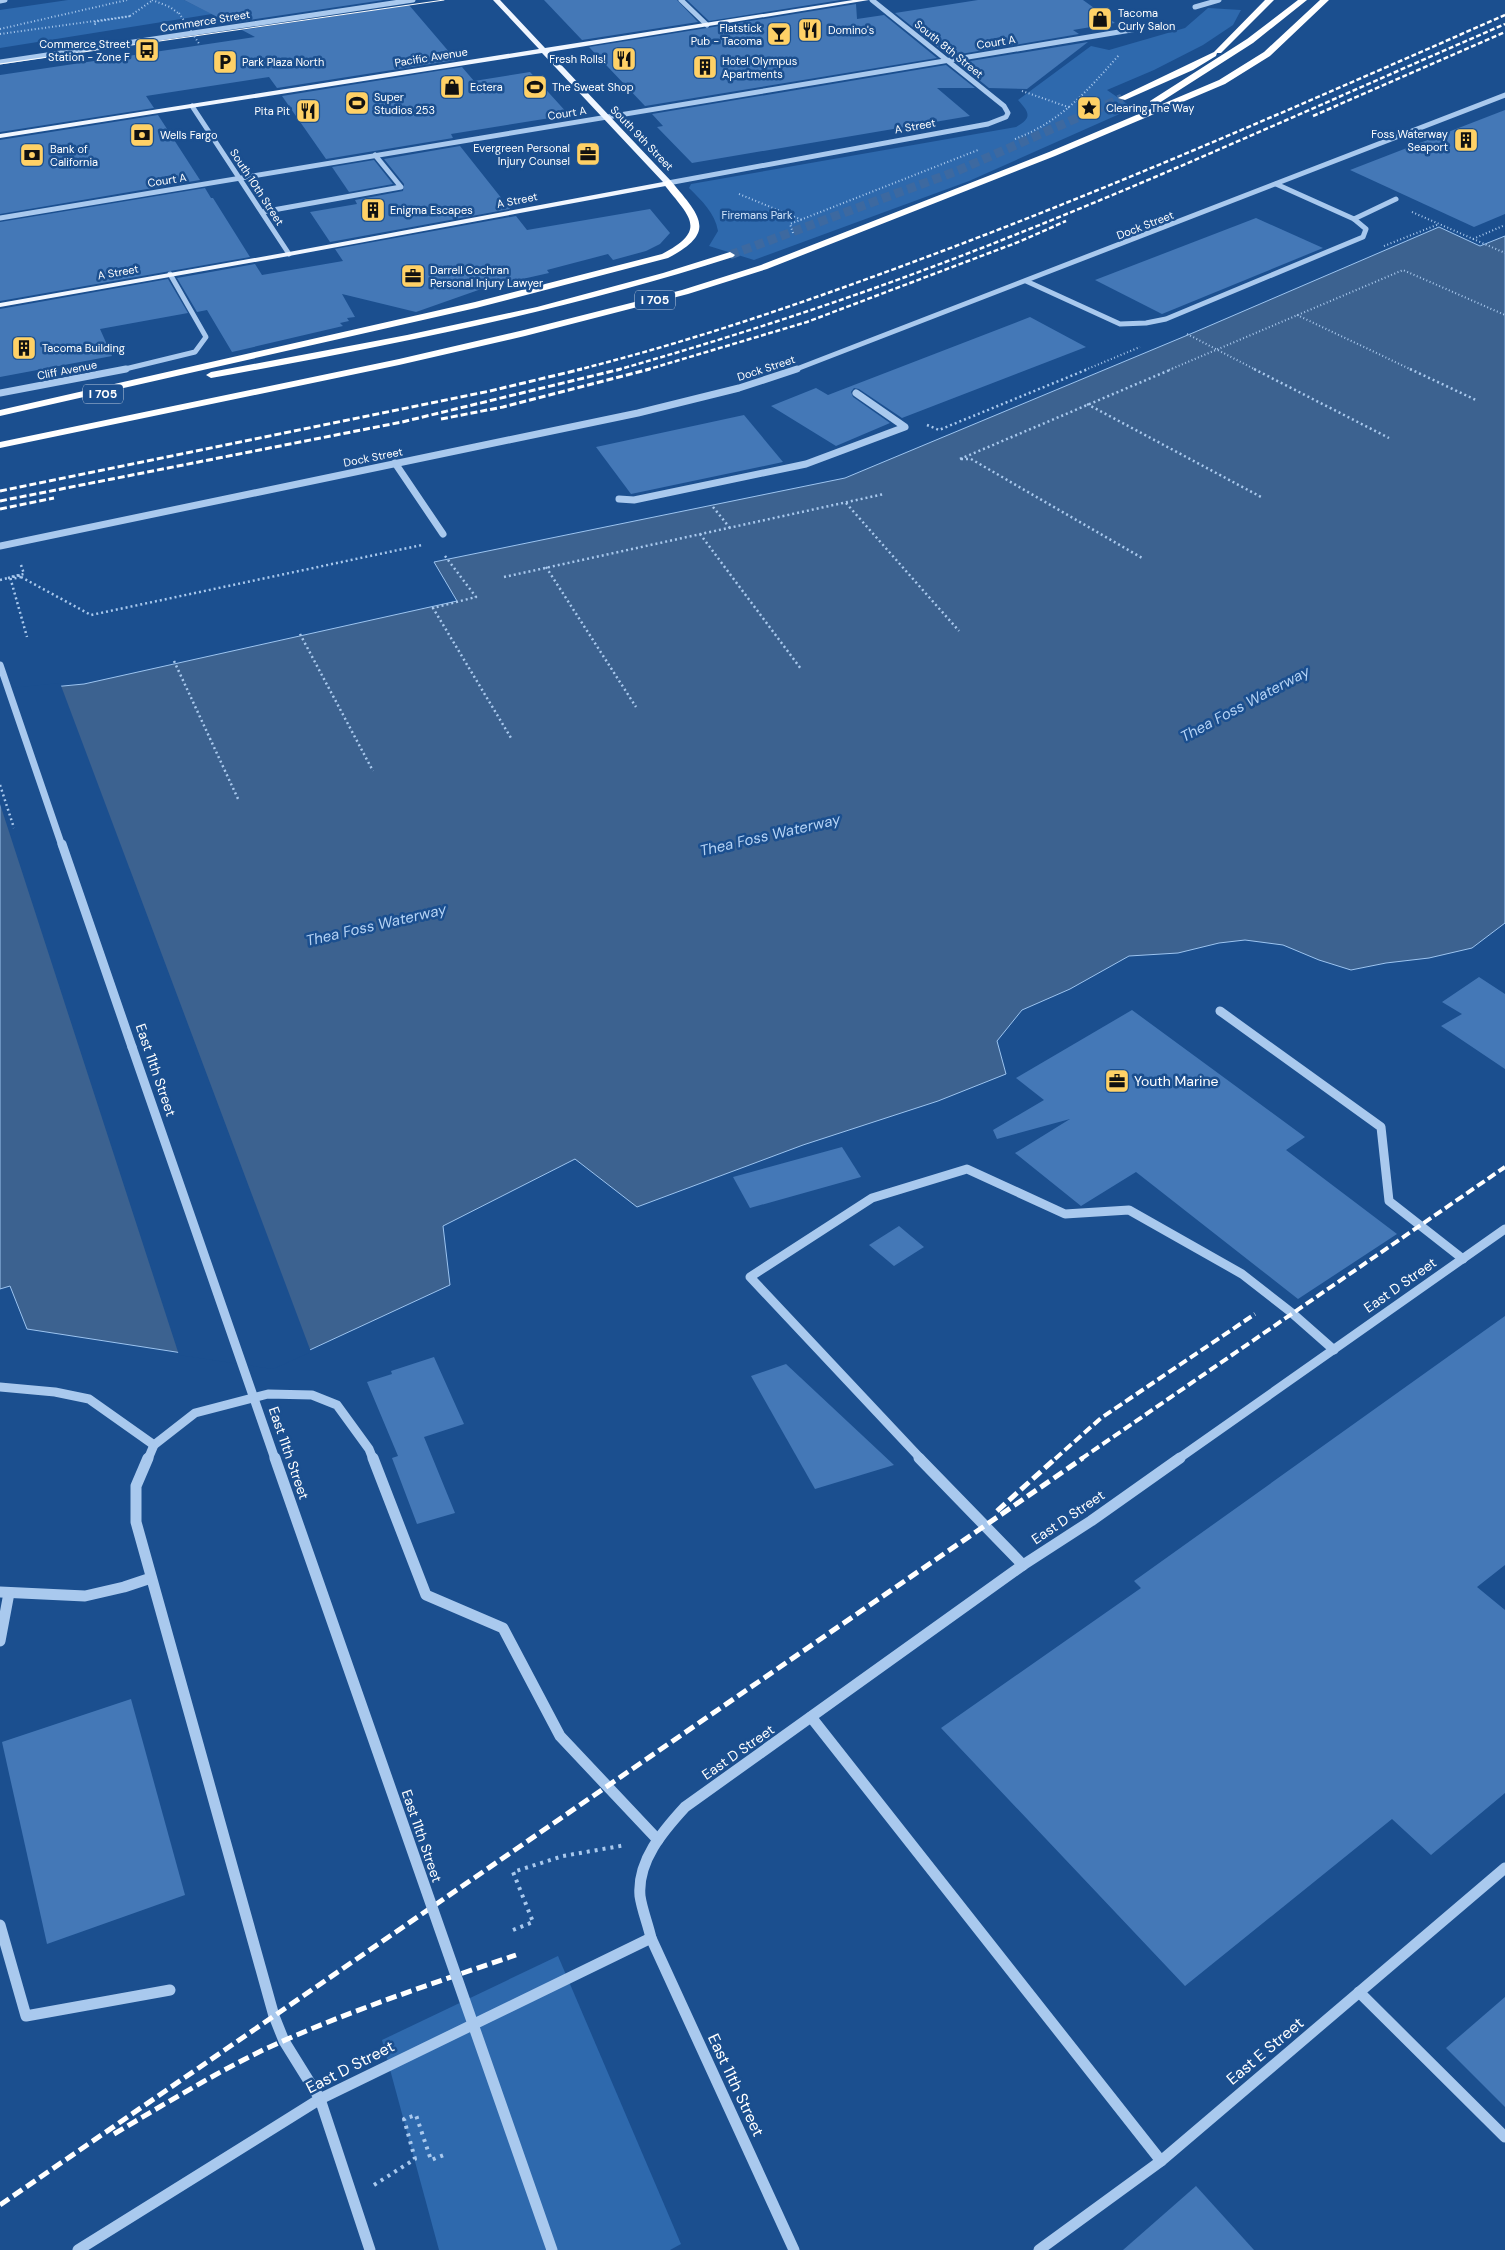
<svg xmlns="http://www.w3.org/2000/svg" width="1505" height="2250" viewBox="0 0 1505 2250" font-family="'DM Sans',sans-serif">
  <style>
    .green { fill: #2e69ad }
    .water { fill: #3c6290; stroke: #9cc4f0 }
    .pier { fill: #1b4f8f }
    .building { fill: #4478b7 }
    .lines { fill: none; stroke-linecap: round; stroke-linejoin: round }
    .highway-tunnel { stroke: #3d69a0; stroke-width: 9; stroke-dasharray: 9 4.5; stroke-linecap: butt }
    .path-far2 { stroke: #a9c9ee; stroke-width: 2; stroke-dasharray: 1 2.5; stroke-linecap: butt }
    .path-far1 { stroke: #a9c9ee; stroke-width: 2.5; stroke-dasharray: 2 3; stroke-linecap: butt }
    .path { stroke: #a9c9ee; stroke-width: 4; stroke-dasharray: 3 5; stroke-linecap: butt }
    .minor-far3 { stroke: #a9c9ee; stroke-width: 5 }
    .minor-far2 { stroke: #a9c9ee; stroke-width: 7 }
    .minor-far1 { stroke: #a9c9ee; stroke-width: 9 }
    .minor { stroke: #a9c9ee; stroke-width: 11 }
    .major { fill: #f0f6ff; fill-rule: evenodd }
    .highway { fill: #fff; fill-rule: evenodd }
    .tram { stroke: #fff; stroke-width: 1 }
    .rail-far3 { stroke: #fff; stroke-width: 2.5; stroke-dasharray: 5 2.5; stroke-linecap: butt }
    .rail-far2 { stroke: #fff; stroke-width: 3; stroke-dasharray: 7 3; stroke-linecap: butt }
    .rail-far1 { stroke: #fff; stroke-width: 4; stroke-dasharray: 9 4; stroke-linecap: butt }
    .rail { stroke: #fff; stroke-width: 5; stroke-dasharray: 11 5; stroke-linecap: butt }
    .path-bridge-far1 { stroke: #a9c9ee; stroke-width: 2; stroke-dasharray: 1 2.5; stroke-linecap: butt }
    .path-bridge { stroke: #a9c9ee; stroke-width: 2.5; stroke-dasharray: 2 3; stroke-linecap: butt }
    .minor-bridge-far1 { stroke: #a9c9ee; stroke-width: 9 }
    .minor-bridge { stroke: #a9c9ee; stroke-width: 11 }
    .labels { text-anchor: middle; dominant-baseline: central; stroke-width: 5; stroke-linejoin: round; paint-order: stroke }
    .far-poi-label { font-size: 11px; fill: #fff; stroke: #1b4f8f; text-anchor: start }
    .far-street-label { font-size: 11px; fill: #fff; stroke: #1b4f8f }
    .far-park-label { font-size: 11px; fill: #cfe3fa; stroke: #1b4f8f }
    .shield { fill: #1b4f8f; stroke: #bbcadd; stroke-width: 1 }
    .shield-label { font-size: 12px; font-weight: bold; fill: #fff }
    .street-label { font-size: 14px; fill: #fff; stroke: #1b4f8f }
    .poi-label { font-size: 14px; fill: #fff; stroke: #1b4f8f; text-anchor: start }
    .water-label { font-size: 15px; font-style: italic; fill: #b5d3f5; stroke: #1b4f8f }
    .near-street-label { font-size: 16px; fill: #fff; stroke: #1b4f8f }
  </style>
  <rect width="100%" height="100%" fill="#1b4f8f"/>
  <g class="green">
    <path d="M68,0h116l28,14 -212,34v-38z"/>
    <path d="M1208,8l33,2 -8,15 -30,20 -49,25 -47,20 26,18 -164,73 -215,79 -45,-14 9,-15c-3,-18 -16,-30 -29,-43l2,-4 325,-57c17,-9 13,-15 2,-27l73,-54 18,4 76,-22z"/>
    <path d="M558,1956l123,288 -11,6h-231l-57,-210z"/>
  </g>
  <path class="water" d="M1439,227l41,19 25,-10v687l-33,25 -43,10 -43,5 -35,7 -32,-10 -36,-15 -38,-5 -26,3 -41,10 -49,3 -59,33 -48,21 -25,31 9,33 -68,27 -135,44 -166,62 -62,-48 -132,67 7,59 -177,82 -246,-38 -17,-43 -10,3v-597l84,-8 373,-83 -23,-39 411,-84 350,-146z"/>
  <path class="pier" d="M60,683l251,669 -38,17 -94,-14 -179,-551v-115z"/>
  <g class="building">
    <path d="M184,0h200l-155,23z"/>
    <path d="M544,0h133l21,22 -116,18z"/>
    <path d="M687,0h154l-132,21z"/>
    <path d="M978,0h105l32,23 -42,7 6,4 -130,22 -54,-43z"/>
    <path d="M856,4l1,15 27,-4 53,43 -292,48 -56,-59z"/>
    <path d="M409,5l47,55 -179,28 -8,-11 -123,19 8,12 -154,24v-57l255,-38 -13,-7z"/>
    <path d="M1088,42l-61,47 -38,-1 -31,-25z"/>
    <path d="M946,65l29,23h-38l33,28 -278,47 -35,-36 6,-1 -11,-12z"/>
    <path d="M462,67l12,14 56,-9 39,43 -118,19 2,4 -127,21 -44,-63z"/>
    <path d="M1505,110v104l-31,13 -124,-57z"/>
    <path d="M158,115l42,65 -200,34v-74z"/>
    <path d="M460,146l50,63 -180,33 -20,-30 47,-8 -2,-4 48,-9 1,-7 -20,-25z"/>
    <path d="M374,160l19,24 -44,8 -17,-25z"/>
    <path d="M205,188l6,10h2l37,59 -250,44v-79z"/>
    <path d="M650,209l20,24 -10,11 -14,7 -33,9 -5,-6 -61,16 2,3 -62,14 -71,25 -74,-18 13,23 -8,1 2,3 -9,2 3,3 -111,26 -25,-42 -10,2 -20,-34 78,-14 7,11 81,-14 -8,-12 181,-33 11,14z"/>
    <path d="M1256,218l67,30 -161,66 -67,-34z"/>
    <path d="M168,279l20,34 -88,16 12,27 -112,21v-68z"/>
    <path d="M1030,317l56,30 -184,71 -43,-29 -5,-1 -3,4 2,5 37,26 -54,23 -65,-40 45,-18 12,7z"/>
    <path d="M744,415l39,47 -152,32 -35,-47z"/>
    <path d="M1479,977l26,17v75l-64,-43 21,-12 -20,-12z"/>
    <path d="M1132,1010l173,127 -19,13 111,84 -99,65 -162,-127 -55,34 -66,-53 55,-34 -73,20 -4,-9 51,-30 -28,-22z"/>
    <path d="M842,1147l19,30 -111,31 -17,-31z"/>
    <path d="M899,1226l25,21 -30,19 -25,-21z"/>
    <path d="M1505,1316v249l-28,22 28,23v183l-74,62 -39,-36 -207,167 -244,-258 200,-140 -7,-7z"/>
    <path d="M434,1357l30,67 -40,13 31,76 -38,11 -25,-66 6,-2 -31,-74 25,-8 -1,-3z"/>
    <path d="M786,1364l108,101 -79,24 -64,-113z"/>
    <path d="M131,1699l54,196 -138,49 -45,-202z"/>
    <path d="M1505,1997v110l-59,-59z"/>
    <path d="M1196,2186l58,64h-131z"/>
  </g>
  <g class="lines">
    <path class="highway-tunnel" d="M730,255l227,-84 165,-73"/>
    <g class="path-far2">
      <path d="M152,0l18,7 8,6"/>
      <path d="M130,16l23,-16"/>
      <path d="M0,29l127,-29"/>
      <path d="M0,34l131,-18 -37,6 1,2 -2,1"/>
      <path d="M1022,91l49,17"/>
      <path d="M1077,101l23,8"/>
      <path d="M1015,139c47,-18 72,-48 104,-84"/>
      <path d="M739,194l63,26"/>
      <path d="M1412,212l93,41"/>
      <path d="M793,233l-3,-9 188,-74"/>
      <path d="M1473,239l32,-14"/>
      <path d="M1384,246l55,-22"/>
      <path d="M1297,315l115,55"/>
      <path d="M1187,334l69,36"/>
      <path d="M1085,370l55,-23"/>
      <path d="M1169,370l234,-100 102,45"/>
    </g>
    <g class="path-far1">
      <path d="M1254,369l135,69"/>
      <path d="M1410,369l66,31"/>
      <path d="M1087,404l176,94"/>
      <path d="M927,425l12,5 149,-61"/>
      <path d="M960,459l212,-90"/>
      <path d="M961,459h10l171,99"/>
      <path d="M846,503l113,128"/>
      <path d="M713,507l17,21"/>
      <path d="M700,534l101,135"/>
      <path d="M445,556l31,41 -43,11 78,130"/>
      <path d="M21,565l3,9 -14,3 17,60"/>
      <path d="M546,567l90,140"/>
      <path d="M21,577l70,38 331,-70"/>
      <path d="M504,577l380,-83"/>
      <path d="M0,580l8,-2"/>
      <path d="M300,634l73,137"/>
      <path d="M174,661l65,140"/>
      <path d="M0,785l14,43"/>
    </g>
    <g class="path">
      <path d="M513,1930l20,-8 -20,-50 50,-16 63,-11"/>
      <path d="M374,2185l41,-26 -11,-40 12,-4 15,45 13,-5"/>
    </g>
    <g class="minor-far3">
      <path d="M681,0l26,25"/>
      <path d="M0,1l5,-1"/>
      <path d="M1195,7l24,-7"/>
      <path d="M0,62l413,-62"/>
      <path d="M192,106l97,148"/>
      <path d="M668,183l320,-59 18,-7 2,-4 -4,-7 -132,-106"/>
      <path d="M262,212l139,-25 -26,-32"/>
      <path d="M0,218l1137,-189"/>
      <path d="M1354,219l42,-20"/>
      <path d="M1026,281l94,43 26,-1 20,-4 197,-82 3,-8 -12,-10 -78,-35"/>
      <path d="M121,370l74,-18 11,-15 -36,-63"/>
      <path d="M794,370l711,-275"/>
    </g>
    <g class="minor-far2">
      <path d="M0,393l126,-24"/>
      <path d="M395,463l48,71"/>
      <path d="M619,499l15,1 172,-36 99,-37 -49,-34"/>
      <path d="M0,546l638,-133 101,-25 58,-19"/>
      <path d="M0,665l62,181"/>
    </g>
    <g class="minor-far1">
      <path d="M62,844l70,203"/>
      <path d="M1220,1011l161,116 8,74 74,58"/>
      <path d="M0,1387l55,5 34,7 65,46"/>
      <path d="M148,1459l6,-14 41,-32 73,-19 44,1 25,10 32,44 4,10"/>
      <path d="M921,1459l-171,-182 122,-79 95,-29 98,45 64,-4 113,64 50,39 42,37"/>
      <path d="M1178,1459l327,-230"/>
    </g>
    <g class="minor">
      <path d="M148,1458l-12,28v36l138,494 10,25 36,58 50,151"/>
      <path d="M373,1458l53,137 77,33 57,108 98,104"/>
      <path d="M919,1458l104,107"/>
      <path d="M0,1592l85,4 39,-9 27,-9"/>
      <path d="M0,1641l9,-48"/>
      <path d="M811,1717l350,444"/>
      <path d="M0,1925l26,91 144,-26"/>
      <path d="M1359,1992l146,145"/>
      <path d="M78,2250l242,-151 331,-161"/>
      <path d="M794,2250l-143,-312c-3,-14 -9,-28 -11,-42 -3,-35 23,-65 45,-89l338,-242 68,-44 89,-63"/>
      <path d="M1039,2250l122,-89 344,-293"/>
    </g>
    <path class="major" d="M493,0h7l45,48 308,-48h16l-320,52 122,129v4l-382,71 -289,51v-4l289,-51 374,-70 -121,-129 -542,85v-4l539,-85z"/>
    <g class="highway">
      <path d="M1265,0h9l-53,53h-4l-1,3 -23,14 -68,30 -7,-2 96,-46z"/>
      <path d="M1298,0h9l-54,43 -97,62h-6v-4l97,-62z"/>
      <path d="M1320,0h9l-59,56 -45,28 -170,72 -288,113 -79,25 -163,42 -126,29 -399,83v-6l399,-83 125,-29 158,-40 79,-25 288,-113 170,-72 45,-28z"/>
      <path d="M668,180l3,1c29,35 47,51 -3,77l-192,50 -476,108v-6l475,-108 187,-48c48,-25 26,-38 1,-71z"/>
      <path d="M730,252l5,3 -2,2c-171,55 -346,89 -522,121l-5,-3 5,-3 196,-37 130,-28 126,-34z"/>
    </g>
    <path class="tram" d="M0,64l444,-64"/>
    <g class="rail-far3">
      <path d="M1313,116l192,-84"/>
      <path d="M577,370c112,-28 220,-65 328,-105 204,-75 402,-163 600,-250"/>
      <path d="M617,370c91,-26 180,-54 269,-86 210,-76 414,-171 619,-260"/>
      <path d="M646,370l161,-48 214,-81 45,-20"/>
    </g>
    <g class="rail-far2">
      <path d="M441,419l62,-12 147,-38"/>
      <path d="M0,491l490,-100 92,-22"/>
      <path d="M0,501l402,-79 219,-53"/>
      <path d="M0,509l54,-11"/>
    </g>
    <g class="rail-far1">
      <path d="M1055,1459l46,-41 154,-104"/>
      <path d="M1081,1459l424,-292"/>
    </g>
    <g class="rail">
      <path d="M997,1511l59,-53"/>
      <path d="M114,2134c49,-29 98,-59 149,-84 82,-38 168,-66 253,-95"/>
      <path d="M0,2205l1083,-747"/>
    </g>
    <path class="path-bridge-far1" d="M179,13l21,32"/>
    <path class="path-bridge" d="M8,578l13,-3v2l-10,2"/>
    <path class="minor-bridge-far1" d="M132,1047l143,412"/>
    <path class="minor-bridge" d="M275,1458l277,792"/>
  </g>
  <defs>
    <symbol id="shop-square" viewBox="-11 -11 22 22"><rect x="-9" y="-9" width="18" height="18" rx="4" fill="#ffd166" stroke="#1b4f8f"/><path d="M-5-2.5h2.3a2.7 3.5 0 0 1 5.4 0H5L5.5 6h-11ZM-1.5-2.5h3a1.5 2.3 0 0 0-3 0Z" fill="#111"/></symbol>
    <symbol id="restaurant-square" viewBox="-11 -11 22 22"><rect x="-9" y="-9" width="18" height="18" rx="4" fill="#ffd166" stroke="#1b4f8f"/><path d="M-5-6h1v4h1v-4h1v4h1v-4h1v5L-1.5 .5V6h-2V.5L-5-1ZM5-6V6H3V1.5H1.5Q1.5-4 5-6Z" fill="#111"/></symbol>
    <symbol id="bar-square" viewBox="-11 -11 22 22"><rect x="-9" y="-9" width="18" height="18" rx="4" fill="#ffd166" stroke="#1b4f8f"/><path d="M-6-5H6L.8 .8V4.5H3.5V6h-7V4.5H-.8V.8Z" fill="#111"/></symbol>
    <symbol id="bus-square" viewBox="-11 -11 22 22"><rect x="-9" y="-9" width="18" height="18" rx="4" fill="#ffd166" stroke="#1b4f8f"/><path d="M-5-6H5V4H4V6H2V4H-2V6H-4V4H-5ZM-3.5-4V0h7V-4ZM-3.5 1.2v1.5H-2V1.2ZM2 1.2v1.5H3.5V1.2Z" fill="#111"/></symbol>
    <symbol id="parking-square" viewBox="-11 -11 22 22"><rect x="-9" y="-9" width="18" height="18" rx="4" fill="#ffd166" stroke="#1b4f8f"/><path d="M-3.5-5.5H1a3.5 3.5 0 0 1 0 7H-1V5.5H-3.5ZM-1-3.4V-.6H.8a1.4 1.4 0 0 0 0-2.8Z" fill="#111"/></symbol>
    <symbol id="building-square" viewBox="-11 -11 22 22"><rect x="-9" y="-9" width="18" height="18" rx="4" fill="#ffd166" stroke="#1b4f8f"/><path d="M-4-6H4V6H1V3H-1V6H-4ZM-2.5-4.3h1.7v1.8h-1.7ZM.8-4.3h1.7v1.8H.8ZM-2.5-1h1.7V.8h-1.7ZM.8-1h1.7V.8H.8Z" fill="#111"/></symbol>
    <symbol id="stadium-square" viewBox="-11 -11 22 22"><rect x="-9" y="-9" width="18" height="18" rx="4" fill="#ffd166" stroke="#1b4f8f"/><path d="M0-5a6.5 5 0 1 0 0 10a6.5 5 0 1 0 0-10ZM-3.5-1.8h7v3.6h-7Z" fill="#111"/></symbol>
    <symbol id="sight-square" viewBox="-11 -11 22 22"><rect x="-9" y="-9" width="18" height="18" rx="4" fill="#ffd166" stroke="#1b4f8f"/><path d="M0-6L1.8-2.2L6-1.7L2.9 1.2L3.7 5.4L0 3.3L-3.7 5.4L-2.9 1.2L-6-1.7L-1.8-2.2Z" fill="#111"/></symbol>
    <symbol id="bank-square" viewBox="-11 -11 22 22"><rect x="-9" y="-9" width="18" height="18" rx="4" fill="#ffd166" stroke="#1b4f8f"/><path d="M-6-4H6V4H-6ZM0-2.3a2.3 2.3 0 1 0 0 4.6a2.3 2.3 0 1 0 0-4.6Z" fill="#111"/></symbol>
    <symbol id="office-square" viewBox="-11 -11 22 22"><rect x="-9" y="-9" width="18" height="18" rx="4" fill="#ffd166" stroke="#1b4f8f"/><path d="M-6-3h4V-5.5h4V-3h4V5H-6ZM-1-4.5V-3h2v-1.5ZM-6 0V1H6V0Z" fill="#111"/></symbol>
  </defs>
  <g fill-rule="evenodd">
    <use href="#shop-square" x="1086" y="5" width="28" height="28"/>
    <use href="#restaurant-square" x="796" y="16" width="28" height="28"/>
    <use href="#bar-square" x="765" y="20" width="28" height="28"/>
    <use href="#bus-square" x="133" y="36" width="28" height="28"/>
    <use href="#restaurant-square" x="610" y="45" width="28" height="28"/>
    <use href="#parking-square" x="211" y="48" width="28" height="28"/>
    <use href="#building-square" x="691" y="53" width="28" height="28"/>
    <use href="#shop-square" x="438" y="73" width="28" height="28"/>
    <use href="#stadium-square" x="521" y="73" width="28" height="28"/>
    <use href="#stadium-square" x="343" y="89" width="28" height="28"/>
    <use href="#sight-square" x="1075" y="94" width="28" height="28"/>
    <use href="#restaurant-square" x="294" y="97" width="28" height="28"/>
    <use href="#bank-square" x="128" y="121" width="28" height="28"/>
    <use href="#building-square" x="1452" y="126" width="28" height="28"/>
    <use href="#office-square" x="574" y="140" width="28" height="28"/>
    <use href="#bank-square" x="18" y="141" width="28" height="28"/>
    <use href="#building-square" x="359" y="196" width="28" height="28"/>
    <use href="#office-square" x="399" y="262" width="28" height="28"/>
    <use href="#building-square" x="10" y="334" width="28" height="28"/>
    <use href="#office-square" x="1103" y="1067" width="28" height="28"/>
  </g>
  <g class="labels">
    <g class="far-poi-label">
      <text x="1118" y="13">Tacoma<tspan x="1118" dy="13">Curly Salon</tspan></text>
      <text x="762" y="28" text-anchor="end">Flatstick<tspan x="762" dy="13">Pub - Tacoma</tspan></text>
      <text x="828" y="30">Domino's</text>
      <text x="130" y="44" text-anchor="end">Commerce Street<tspan x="130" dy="13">Station - Zone F</tspan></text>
      <text x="606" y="59" text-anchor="end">Fresh Rolls!</text>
      <text x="722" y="61">Hotel Olympus<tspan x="722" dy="13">Apartments</tspan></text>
      <text x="242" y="62">Park Plaza North</text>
      <text x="470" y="87">Ectera</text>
      <text x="552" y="87">The Sweat Shop</text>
      <text x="374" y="97">Super<tspan x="374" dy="13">Studios 253</tspan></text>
      <text x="1106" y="108">Clearing The Way</text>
      <text x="290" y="111" text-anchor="end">Pita Pit</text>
      <text x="1448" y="134" text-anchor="end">Foss Waterway<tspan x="1448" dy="13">Seaport</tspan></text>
      <text x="160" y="135">Wells Fargo</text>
      <text x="570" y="148" text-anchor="end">Evergreen Personal<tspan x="570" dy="13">Injury Counsel</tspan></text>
      <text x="50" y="149">Bank of<tspan x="50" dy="13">California</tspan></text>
      <text x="390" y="210">Enigma Escapes</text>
      <text x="430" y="270">Darrell Cochran<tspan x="430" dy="13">Personal Injury Lawyer</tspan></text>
      <text x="42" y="348">Tacoma Building</text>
    </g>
    <g class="far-street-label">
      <text transform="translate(205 21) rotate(-9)">Commerce Street</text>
      <text transform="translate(996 42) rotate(-9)">Court A</text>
      <text transform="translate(949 49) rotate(39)">South 8th Street</text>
      <text transform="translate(431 57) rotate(-9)">Pacific Avenue</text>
      <text transform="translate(567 113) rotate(-9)">Court A</text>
      <text transform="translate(915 126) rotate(-10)">A Street</text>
      <text transform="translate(642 138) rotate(46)">South 9th Street</text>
      <text transform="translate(167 180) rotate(-9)">Court A</text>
      <text transform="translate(257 187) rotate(57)">South 10th Street</text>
      <text transform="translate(517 200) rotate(-11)">A Street</text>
      <text transform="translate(1145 225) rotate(-21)">Dock Street</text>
      <text transform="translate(118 272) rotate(-10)">A Street</text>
      <text transform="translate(766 368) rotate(-18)">Dock Street</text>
      <text transform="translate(67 370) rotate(-11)">Cliff Avenue</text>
      <text transform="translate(373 457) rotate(-11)">Dock Street</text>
    </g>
    <g class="far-park-label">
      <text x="757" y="215">Firemans Park</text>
    </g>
    <g class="shield">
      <rect x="635" y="290.5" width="40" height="19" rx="4"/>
      <rect x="83" y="384.5" width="40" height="19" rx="4"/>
    </g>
    <g class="shield-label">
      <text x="655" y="300">I 705</text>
      <text x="103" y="394">I 705</text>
    </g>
    <g class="street-label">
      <text transform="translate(156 1070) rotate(71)">East 11th Street</text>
      <text transform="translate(1400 1285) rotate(-35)">East D Street</text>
      <text transform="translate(289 1453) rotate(71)">East 11th Street</text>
      <text transform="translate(1068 1517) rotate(-34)">East D Street</text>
      <text transform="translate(738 1752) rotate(-35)">East D Street</text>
      <text transform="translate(422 1836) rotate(71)">East 11th Street</text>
    </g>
    <g class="poi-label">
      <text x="1134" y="1081">Youth Marine</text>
    </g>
    <g class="water-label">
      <text transform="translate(1245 704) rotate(-28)">Thea Foss Waterway</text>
      <text transform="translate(770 835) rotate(-13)">Thea Foss Waterway</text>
      <text transform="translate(376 925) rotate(-13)">Thea Foss Waterway</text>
    </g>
    <g class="near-street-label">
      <text transform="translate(1265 2051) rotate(-40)">East E Street</text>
      <text transform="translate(350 2067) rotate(-27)">East D Street</text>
      <text transform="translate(736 2085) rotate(65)">East 11th Street</text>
    </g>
  </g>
</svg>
